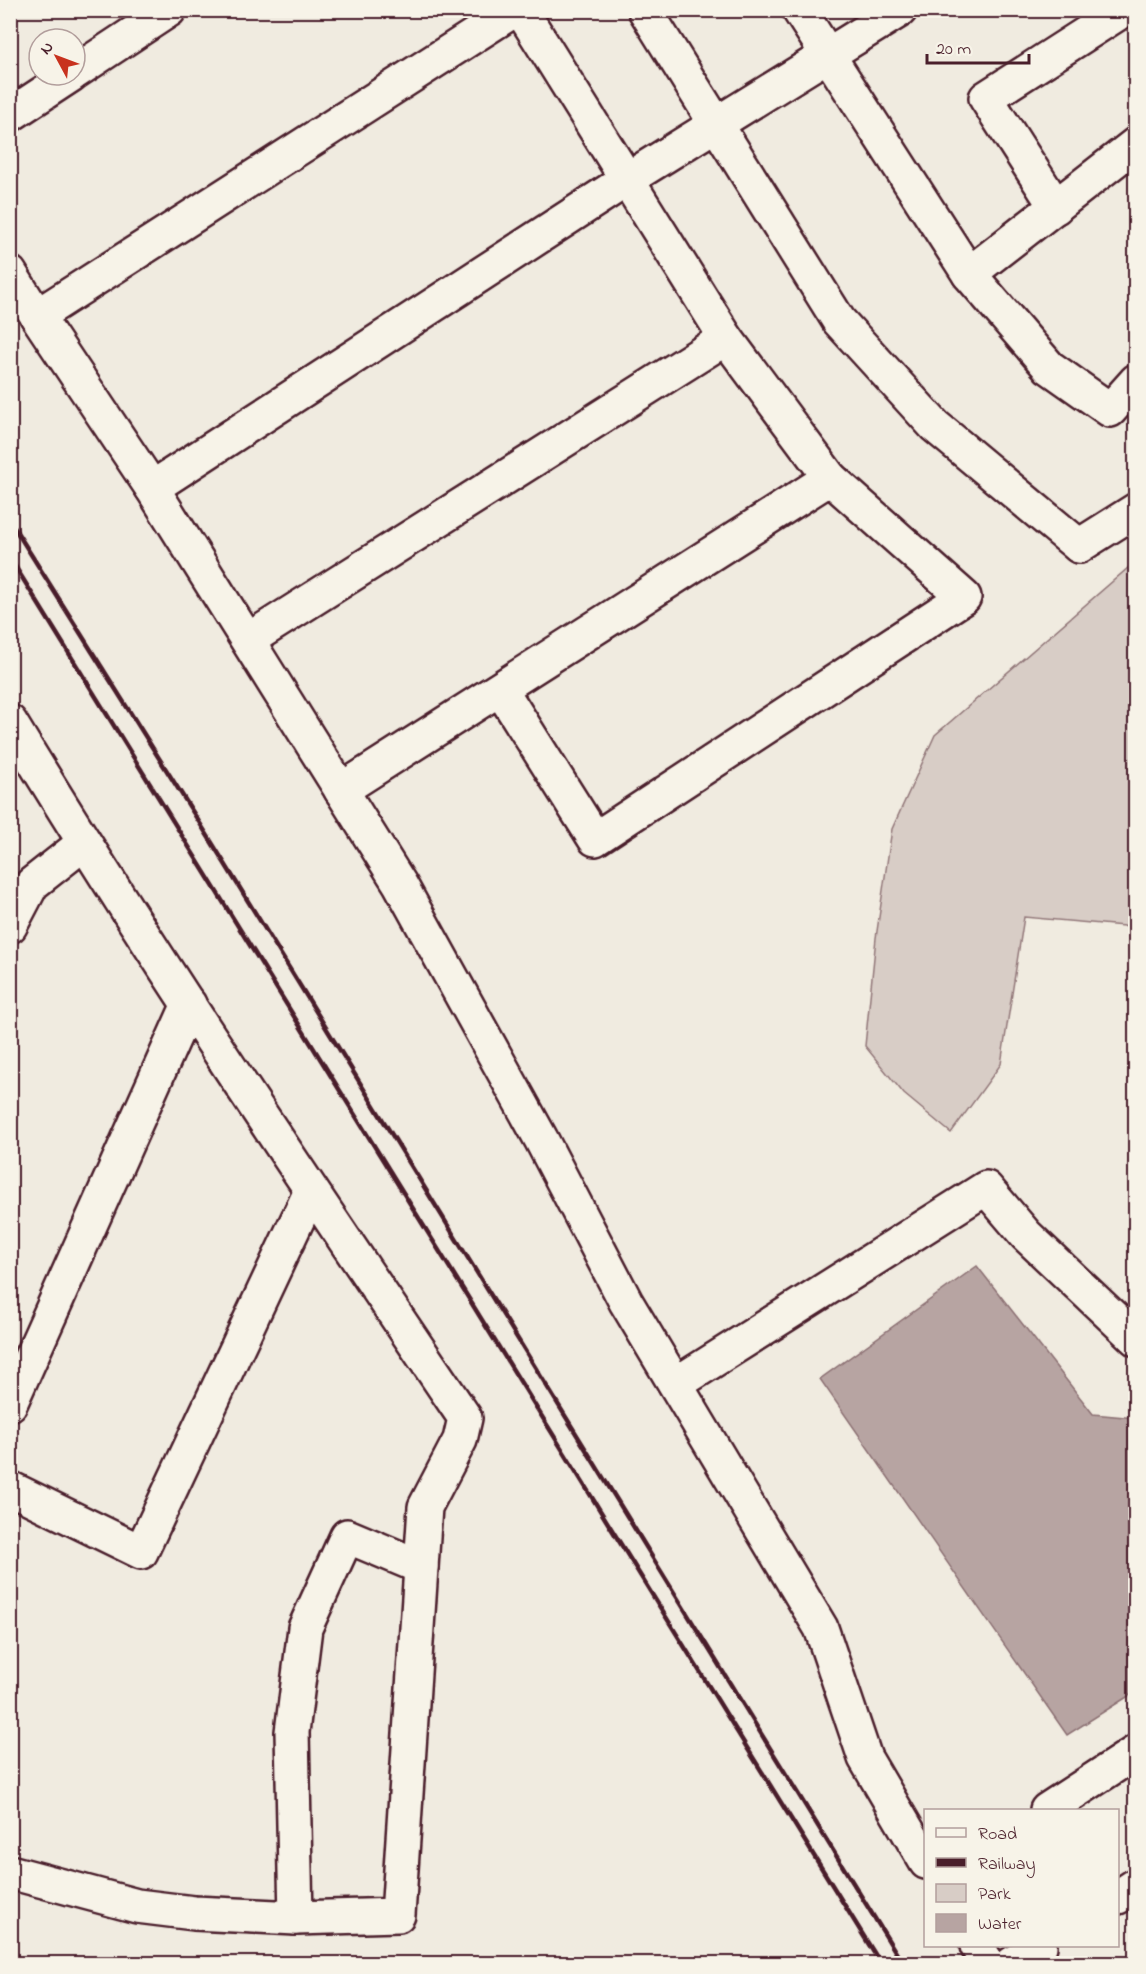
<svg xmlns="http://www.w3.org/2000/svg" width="1146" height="1974" viewBox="0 0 1146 1974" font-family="'Indie Flower',sans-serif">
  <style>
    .green { fill: #d8cdc6; stroke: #917678; stroke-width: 1.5 }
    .water { fill: #b7a4a2; stroke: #8b6f72; stroke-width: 1.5 }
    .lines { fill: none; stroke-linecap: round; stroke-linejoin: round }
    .minor-casing { stroke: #4a1f2b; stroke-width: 38 }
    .tertiary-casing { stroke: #4a1f2b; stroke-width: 38 }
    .minor { stroke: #f7f3e8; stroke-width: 33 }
    .tertiary { stroke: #f7f3e8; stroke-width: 33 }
    .rail { stroke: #4a1f2b; stroke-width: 4.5 }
  </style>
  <rect width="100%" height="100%" fill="#f0ebe0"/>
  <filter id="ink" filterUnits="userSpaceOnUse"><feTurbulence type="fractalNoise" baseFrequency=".0167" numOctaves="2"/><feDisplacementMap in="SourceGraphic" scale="12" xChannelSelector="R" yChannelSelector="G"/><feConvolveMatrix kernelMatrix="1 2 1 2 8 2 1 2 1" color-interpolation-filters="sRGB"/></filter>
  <g filter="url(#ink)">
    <path class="green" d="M1135,562v369l-11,-5 -100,-9 -23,147 -50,69 -47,-39 -39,-48 11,-108 16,-109 43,-94z"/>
    <path class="water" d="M977,1266l116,148 42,4v274l-68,43 -247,-356z"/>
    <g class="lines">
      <defs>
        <g id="minor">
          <path d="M799,10l170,264 167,-130"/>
          <path d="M75,72l94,-62"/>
          <path d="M10,115l61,-40"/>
          <path d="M1056,207l-70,-109 137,-88"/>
          <path d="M10,273l27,43 115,172 248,396 141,255 85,163 195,326 44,130 61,104"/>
          <path d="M969,274l80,93 61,43 26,-29"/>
          <path d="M37,316l477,-306"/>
          <path d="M152,488l474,-308 274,-170"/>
          <path d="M1079,546l57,-36"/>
          <path d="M248,640l478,-302"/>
          <path d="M501,690l94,149 369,-242 -134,-119 -104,-140 -205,-328"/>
          <path d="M10,722c144,237 300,467 455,696l-5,22 -35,67 -27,408 -102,3 -102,-5 -57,-7 -127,-34"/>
          <path d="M341,790l489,-312"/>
          <path d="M10,926l22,-42 52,-41"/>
          <path d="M676,1384l310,-196 40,47 110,104"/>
          <path d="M10,1404l179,-400"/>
          <path d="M10,1488l131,64 170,-361"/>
          <path d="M1047,1810l89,-58"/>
          <path d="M1118,1897l18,-12"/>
          <path d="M296,1918l-4,-186 13,-104 42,-92 74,31"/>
          <path d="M977,1946l11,18"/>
          <path d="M1012,1964l28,-18"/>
        </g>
        <path id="tertiary" d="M645,10l194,311 96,105 144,120"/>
      </defs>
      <use href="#minor" class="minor-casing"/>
      <use href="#tertiary" class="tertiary-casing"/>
      <use href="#minor" class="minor"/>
      <use href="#tertiary" class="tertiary"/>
      <g class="rail">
        <path d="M10,521l196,312 697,1131"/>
        <path d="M10,558l871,1406"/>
      </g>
    </g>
  </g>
  <rect width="1146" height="1974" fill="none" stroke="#f7f3e8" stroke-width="36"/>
  <rect x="18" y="18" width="1110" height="1938" fill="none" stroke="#4a1f2b" stroke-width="2" filter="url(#ink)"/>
  <rect x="924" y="1809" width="195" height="138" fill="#f7f3e8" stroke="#b29e9c" stroke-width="1.5"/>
  <rect x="936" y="1828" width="30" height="9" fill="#f7f3e8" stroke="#b29e9c" stroke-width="1.5"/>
  <text x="978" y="1839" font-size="18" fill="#4a1f2b">Road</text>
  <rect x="936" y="1858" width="30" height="9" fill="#4a1f2b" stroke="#b29e9c" stroke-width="1.5"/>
  <text x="978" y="1869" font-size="18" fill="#4a1f2b">Railway</text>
  <rect x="936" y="1884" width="30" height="18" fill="#d8cdc6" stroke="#b29e9c" stroke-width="1.5"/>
  <text x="978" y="1899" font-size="18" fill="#4a1f2b">Park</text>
  <rect x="936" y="1914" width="30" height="18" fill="#b7a4a2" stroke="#b29e9c" stroke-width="1.5"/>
  <text x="978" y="1929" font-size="18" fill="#4a1f2b">Water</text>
  <g transform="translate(57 57) rotate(311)"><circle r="28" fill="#f7f3e8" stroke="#b29e9c" stroke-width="1.5"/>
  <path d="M0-4.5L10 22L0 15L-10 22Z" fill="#c8321e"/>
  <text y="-9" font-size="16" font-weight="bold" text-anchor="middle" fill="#4a1f2b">N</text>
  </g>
  <path d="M927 54v9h102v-9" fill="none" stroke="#4a1f2b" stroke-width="3"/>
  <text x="936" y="54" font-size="18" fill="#4a1f2b" stroke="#f7f3e8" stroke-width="4.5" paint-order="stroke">20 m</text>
</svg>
